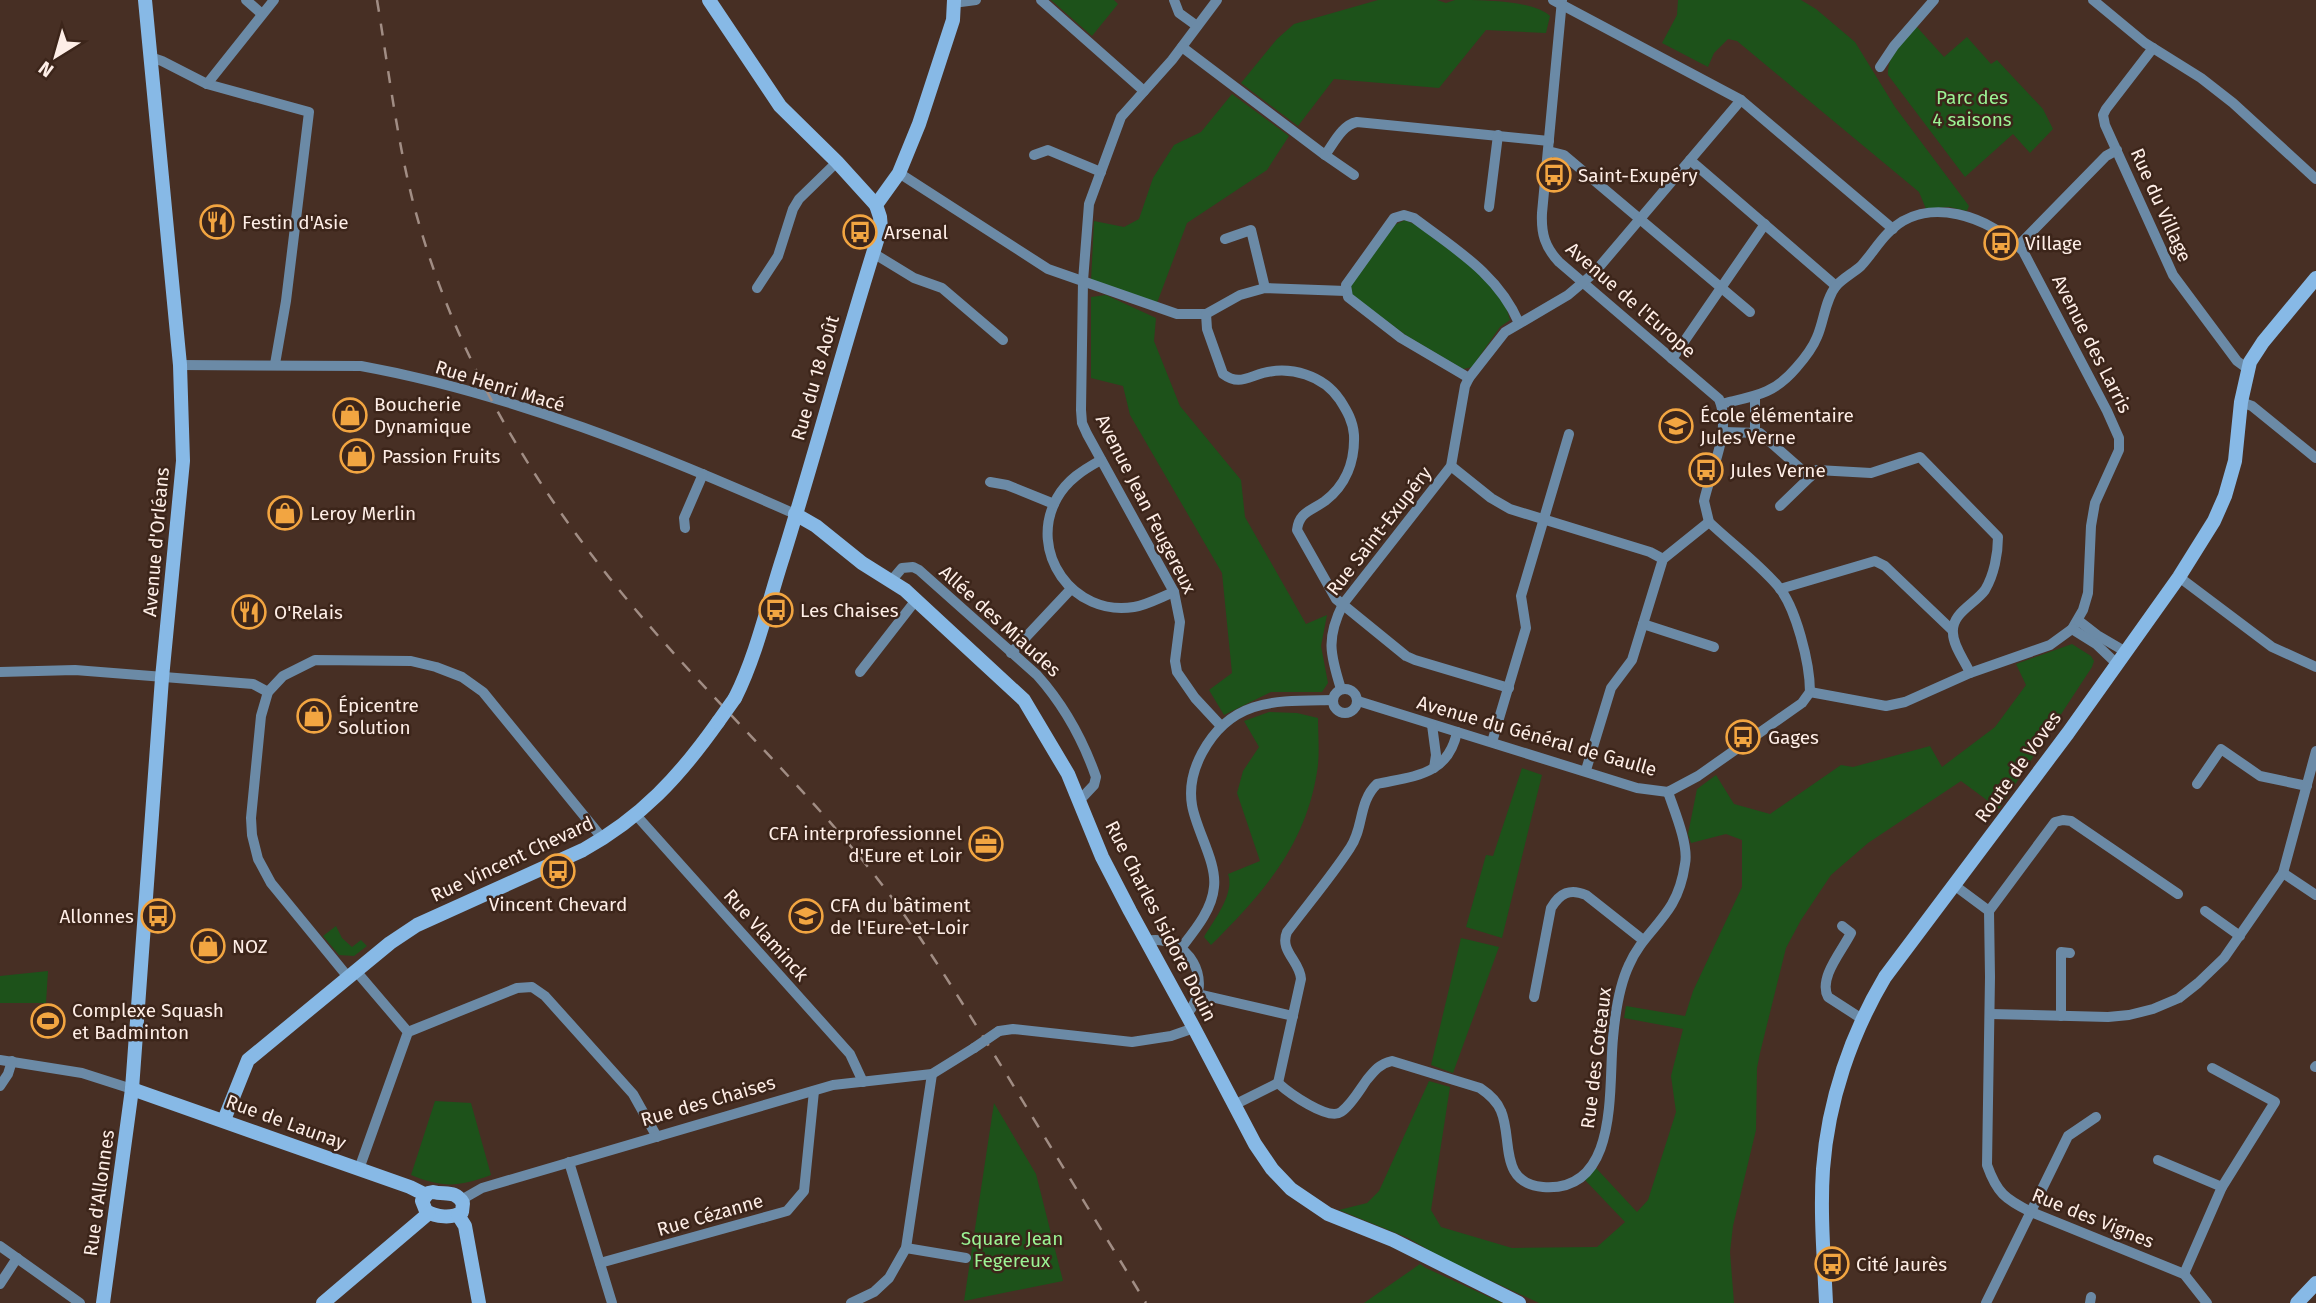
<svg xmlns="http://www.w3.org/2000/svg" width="2316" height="1303" viewBox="0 0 2316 1303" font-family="'Fira Sans',sans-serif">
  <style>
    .green { fill: #1d521a }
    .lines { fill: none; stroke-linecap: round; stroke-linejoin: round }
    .street { stroke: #6b8aa6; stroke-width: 10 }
    .secondary { stroke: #87b9e6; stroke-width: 14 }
    .rail { stroke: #a18d84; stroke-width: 2.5; stroke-dasharray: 12 12; stroke-linecap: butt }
    .street-bridge { stroke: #6b8aa6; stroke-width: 10 }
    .secondary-bridge { stroke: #87b9e6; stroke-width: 14 }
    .labels { text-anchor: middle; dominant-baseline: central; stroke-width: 5; stroke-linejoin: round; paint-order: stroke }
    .park-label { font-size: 19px; fill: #9bf394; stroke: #3c251a }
    .poi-label { font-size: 19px; fill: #feeee7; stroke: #3c251a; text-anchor: start }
    .street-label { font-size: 19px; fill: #feeee7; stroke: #3c251a }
  </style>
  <rect width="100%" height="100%" fill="#472f24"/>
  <g class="green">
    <path d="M1051,0h63l4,4 -26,32z"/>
    <path d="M1378,0h59l9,3 9,-3c27,0 78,0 95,16l-4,17 -60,-3 -47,58 -105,-9 -36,47 -57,-43 36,-44 17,-15z"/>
    <path d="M1678,0h123l15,9 39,33 40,65 74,99 -2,5 -18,-4 -23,2 -7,-17 -182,-151 -9,-2 -14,14 -6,14 -46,-24 15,-28z"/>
    <path d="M1916,26l28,31 23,-20 24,27 6,-4 46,49 10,20 -23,24 -17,-19 -48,43 -77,-102c-1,-20 16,-35 28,-49z"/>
    <path d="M1232,94l57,42 -22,34 -80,53 -30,80 -66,-22 3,-60 30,6 15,-8 14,-41 21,-33 27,-13z"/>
    <path d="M1405,220l11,5 62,46 26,29 6,20 -10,7 -28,40 -9,2 -56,-33 -55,-41 -1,-10 41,-59z"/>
    <path d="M1106,295l50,23 -2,23 26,65 61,74 4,37 61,107 21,-9 -6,31 7,37 -6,9h-51l-47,23 -15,-25 23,-17 -10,-100 -92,-158 -7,-29 -32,-8v-81z"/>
    <path d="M2072,644l19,12 3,5 -2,6 -93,142 -38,-28 -93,62 -37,32 -30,45 -15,28 -26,105 -3,15 -1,62 -23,96 -3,26 4,51h-195l-93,-43 -38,-22 -69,-28 28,-7 12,-12 50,-110 21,6 -19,123 10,17 71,21 85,-1 28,-25 -40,-42 11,-12 41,44 11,-12 28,-88 -5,-36 12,-47 -59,-11 2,-12 59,10 8,-25 49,-104v-47l-16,-6 -35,9 -3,-9 9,-45 19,-14 18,29 36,10 71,-49 12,2 77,-21 12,21 53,-40 31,-42 -10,-21z"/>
    <path d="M1269,712l28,1 21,5c0,17 2,37 -1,54 -12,75 -55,122 -106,173l-7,-8c10,-17 31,-43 24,-63l32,-13 -23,-68 6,-22 16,-24 -15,-26z"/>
    <path d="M1522,768l20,7 -40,163 -36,-11 20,-72 7,1z"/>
    <path d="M336,926l6,12 10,9 9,-7 6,6 -13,10 -15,-1 -16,-19z"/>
    <path d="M1461,938l38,9 -46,126 -22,-8z"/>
    <path d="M48,971l-2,32h-46v-27z"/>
    <path d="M435,1101l36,2 20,72c-33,12 -48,13 -80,0z"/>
    <path d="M994,1103l42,71 27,107 -99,20z"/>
    <path d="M1420,1264l6,4 76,35h-138z"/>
  </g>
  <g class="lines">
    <g class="street">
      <path d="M246,0l16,14"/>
      <path d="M1041,0l103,91"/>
      <path d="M1174,0l5,13 18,13"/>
      <path d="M1217,0l-45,60 -51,57 -32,87 -6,77 -2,129 1,13 5,11 87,158 6,30 -5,39 2,11 18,26 26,28"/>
      <path d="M1553,0l188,100 152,129"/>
      <path d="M1562,0l-20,213c-1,21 3,34 17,49l160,137c13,31 -8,70 -15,102l5,21c22,21 48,40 68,63 19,21 33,79 33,107"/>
      <path d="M2093,0l52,43 56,35 32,25 83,76"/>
      <path d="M953,3l23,-3"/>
      <path d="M1182,47l143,108c9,-12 17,-30 32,-33l192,19"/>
      <path d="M2153,48l-47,61 -3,6 2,10 68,150 64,86 11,8"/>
      <path d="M150,57l12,4 45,23 102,28 -23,189 -11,63"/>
      <path d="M1880,67l14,-21 40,-46"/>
      <path d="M207,84l67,-84"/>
      <path d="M1548,151l16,4 186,157"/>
      <path d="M1034,155l14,-5 53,22"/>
      <path d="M1325,155l29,20"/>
      <path d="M1690,160l146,126"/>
      <path d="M899,173l149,96 129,45h29l34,-19 25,-7 81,3"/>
      <path d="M1489,207l9,-72"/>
      <path d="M1225,239l26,-9 14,58"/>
      <path d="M2018,246l88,-90 11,-6"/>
      <path d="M873,253l41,25 28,10 61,52"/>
      <path d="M757,288l21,-32 15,-47 6,-10 38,-37"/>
      <path d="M1206,314l1,15 16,45c15,11 23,4 40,-1 28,-7 60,2 77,27 7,11 13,21 14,35 1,26 -8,50 -29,66 -14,10 -26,11 -28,29l39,69 70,57 9,4 94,28"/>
      <path d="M1672,359l93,-135"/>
      <path d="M180,365l181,1c149,27 297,87 434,148"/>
      <path d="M1469,378l-68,-40 -53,-41 -2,-12 48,-67 10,-3 10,3c41,31 84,56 105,105"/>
      <path d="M1755,397v34"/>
      <path d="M2241,402l11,4 64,52"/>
      <path d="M1721,404c33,-8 52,-9 75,-36 8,-9 17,-21 21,-31 7,-16 8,-37 19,-51 6,-7 17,-13 25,-20 10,-11 17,-23 27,-33 38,-40 103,-16 135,18l84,160 12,27v12l-24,53 -4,23 -3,67 -5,17 -11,19 -22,16 -80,28 -65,29 -19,4 -76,-14"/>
      <path d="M1723,432l37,1 50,44 7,-7 54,3 49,-16 78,80c0,17 -4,38 -13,53 -10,14 -34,23 -32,43 0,13 12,28 17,40"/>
      <path d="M1101,460c-18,10 -34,20 -44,38 -30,54 16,119 77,109 13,-2 27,-10 40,-15"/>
      <path d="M1451,466l40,32 19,11 140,43 13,7"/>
      <path d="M990,482l17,3 47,19"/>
      <path d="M1780,506l30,-29"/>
      <path d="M685,528l-1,-10 19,-44"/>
      <path d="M2179,577l93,70 44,20"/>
      <path d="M891,581l11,-13 11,-1 6,3 118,105c26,29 46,65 59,102l-2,8 -15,16"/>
      <path d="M1780,589l95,-28 10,5 67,64"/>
      <path d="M2079,621l18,14 29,17"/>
      <path d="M1643,624l71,23"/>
      <path d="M2072,629l24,15 21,20"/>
      <path d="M1011,653l60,-64"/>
      <path d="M0,672l75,-2 178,14 15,8"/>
      <path d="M860,672l56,-72"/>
      <circle cx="1345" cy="701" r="12"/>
      <path d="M1341,689c-11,-35 -15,-51 2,-85l108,-138 14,-80 4,-8 36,-46 63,-37 26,-22 147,-173"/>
      <path d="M1358,701l279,87 31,4 30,-16 104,-73 8,-11"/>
      <path d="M1432,725l4,30 -2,13"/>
      <path d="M1492,742l34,-114 -5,-32 48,-162"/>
      <path d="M1586,770l25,-82 21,-28 31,-101 46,-37"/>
      <path d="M2197,784l24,-35 39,27 47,10"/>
      <path d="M636,815l214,239 13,28"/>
      <path d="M2283,873l33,22"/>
      <path d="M1954,885l35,26 66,-89 8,-2 8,1 107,73"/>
      <path d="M1989,911l1,66 -3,188c10,28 18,34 44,47l153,62 23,29"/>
      <path d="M2205,911l35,25"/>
      <path d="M1842,926l9,7c-9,18 -33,45 -23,64l34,22"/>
      <path d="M1146,941c42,-8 70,40 41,73"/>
      <path d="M1181,948c14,-18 31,-38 33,-61 3,-25 -18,-57 -22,-82 -3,-18 2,-37 10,-52 30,-56 76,-52 131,-53"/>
      <path d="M356,971l52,61 -49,137"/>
      <path d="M348,977l-77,-94 -13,-24 -6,-24 -1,-17 10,-102 7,-24 15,-16 32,-16 96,1 25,6 26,10 21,15 120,147"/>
      <path d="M1198,994l95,22"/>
      <path d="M1534,997l17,-89c9,-15 19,-20 35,-13l57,45"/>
      <path d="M1990,1014l118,3 21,-2 24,-6 26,-11 19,-15 26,-25 59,-85 33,-122"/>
      <path d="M2061,1016v-64l9,1"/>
      <path d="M999,1031l14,-2 119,13 39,-6 23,-8"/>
      <path d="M408,1032l109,-44 15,-1 13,9 88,98 24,43"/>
      <path d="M0,1060l82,13 50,16"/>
      <path d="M2315,1067l1,-1"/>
      <path d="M1278,1083c11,10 50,38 63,29 10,-7 18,-21 25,-31 8,-10 13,-17 26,-20l88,27c9,6 17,13 21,23 12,28 -3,72 42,76 77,6 65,-100 70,-149 2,-23 6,-52 16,-73 10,-24 30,-39 43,-61 7,-12 11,-26 13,-40 4,-19 -11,-54 -17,-72"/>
      <path d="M1278,1083l23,-104c-1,-18 -22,-28 -14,-47 21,-28 44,-55 63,-84 14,-20 8,-46 27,-64 36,-8 71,-8 80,-52"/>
      <path d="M0,1086l8,-12 4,-13"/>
      <path d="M1234,1105l44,-22"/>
      <path d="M2158,1160l64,27"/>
      <path d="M569,1162l43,141"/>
      <path d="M461,1200l21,-12 351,-103 99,-11 42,-26"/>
      <path d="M0,1246l80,57"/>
      <path d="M906,1248l60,10"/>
      <path d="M600,1263l187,-52 17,-20 10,-100"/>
      <path d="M2184,1274l38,-87 53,-85 -63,-34"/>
      <path d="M0,1284l17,-26"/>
      <path d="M851,1303l23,-11 15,-14 17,-30 26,-174"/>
      <path d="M1986,1303l82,-167 28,-19"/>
      <path d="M2090,1303l1,-6"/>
    </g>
    <g class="secondary">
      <path d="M709,0l71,106 57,56 39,43"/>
      <path d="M795,514l21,12 46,37 43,27 119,110 44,74 34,83 28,54 64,117 61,116 17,25 19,20 37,25 65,26 126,63"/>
      <path d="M735,698c22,-44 33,-95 48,-141 34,-109 63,-220 98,-329l-1,-11 -4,-12 23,-32 20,-49 34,-104 1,-20"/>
      <path d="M132,1089l278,98 16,8"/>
      <path d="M224,1120l24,-60 142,-117 27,-18 166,-75c59,-33 96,-73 135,-128"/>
      <path d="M433,1192c13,3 22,-2 30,11l-1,9c-10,7 -26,5 -36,-1l-4,-10 6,-8z"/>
      <path d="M458,1215l7,11 14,77"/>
      <path d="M103,1303l29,-214 30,-411 21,-217 -3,-96 -35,-365"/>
      <path d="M323,1303l106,-90"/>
      <path d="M1826,1303c-2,-44 -6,-90 -3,-134 5,-68 28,-135 62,-192l183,-244 111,-156 35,-56 11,-25 10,-35 6,-59 9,-40 13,-20 53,-64"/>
      <path d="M2297,1303l19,-20"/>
    </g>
    <path class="rail" d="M377,0c11,66 19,133 35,198 39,153 121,290 223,411 81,96 175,182 252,282 43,58 80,120 118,181 47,77 94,154 141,231"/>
    <path class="street-bridge" d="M974,1048l25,-17"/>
    <path class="secondary-bridge" d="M718,722l17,-24"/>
  </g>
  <defs>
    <symbol id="bus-ring" viewBox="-11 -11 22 22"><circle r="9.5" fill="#3c251a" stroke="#f2a541" stroke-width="1.5"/><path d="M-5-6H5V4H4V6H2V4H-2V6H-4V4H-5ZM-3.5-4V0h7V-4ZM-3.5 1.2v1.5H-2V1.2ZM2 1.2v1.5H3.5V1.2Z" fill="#f2a541"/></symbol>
    <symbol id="restaurant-ring" viewBox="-11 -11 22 22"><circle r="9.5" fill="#3c251a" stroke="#f2a541" stroke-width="1.5"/><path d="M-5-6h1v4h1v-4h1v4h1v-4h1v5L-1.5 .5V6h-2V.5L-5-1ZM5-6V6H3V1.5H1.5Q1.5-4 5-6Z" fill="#f2a541"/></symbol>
    <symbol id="shop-ring" viewBox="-11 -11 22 22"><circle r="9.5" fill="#3c251a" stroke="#f2a541" stroke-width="1.5"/><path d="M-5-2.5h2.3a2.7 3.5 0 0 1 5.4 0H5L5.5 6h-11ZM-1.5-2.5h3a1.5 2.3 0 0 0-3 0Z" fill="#f2a541"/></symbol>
    <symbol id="school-ring" viewBox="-11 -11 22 22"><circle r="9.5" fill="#3c251a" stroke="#f2a541" stroke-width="1.5"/><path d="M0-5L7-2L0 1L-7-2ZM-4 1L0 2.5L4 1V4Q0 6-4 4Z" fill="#f2a541"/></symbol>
    <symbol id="office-ring" viewBox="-11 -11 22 22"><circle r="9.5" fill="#3c251a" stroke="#f2a541" stroke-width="1.5"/><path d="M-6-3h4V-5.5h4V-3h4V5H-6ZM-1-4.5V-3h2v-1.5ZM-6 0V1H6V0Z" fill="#f2a541"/></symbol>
    <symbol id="university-ring" viewBox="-11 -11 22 22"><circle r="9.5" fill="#3c251a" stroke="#f2a541" stroke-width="1.5"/><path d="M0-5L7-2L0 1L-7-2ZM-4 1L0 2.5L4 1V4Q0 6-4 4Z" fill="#f2a541"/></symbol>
    <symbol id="stadium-ring" viewBox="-11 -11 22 22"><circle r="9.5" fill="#3c251a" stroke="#f2a541" stroke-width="1.5"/><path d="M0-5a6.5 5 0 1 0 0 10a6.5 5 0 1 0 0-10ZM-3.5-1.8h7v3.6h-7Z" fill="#f2a541"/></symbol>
  </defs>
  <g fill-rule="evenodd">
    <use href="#bus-ring" x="1535" y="156" width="38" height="38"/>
    <use href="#restaurant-ring" x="198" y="203" width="38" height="38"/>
    <use href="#bus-ring" x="841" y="213" width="38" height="38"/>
    <use href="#bus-ring" x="1982" y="224" width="38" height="38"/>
    <use href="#shop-ring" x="331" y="396" width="38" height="38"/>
    <use href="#school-ring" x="1657" y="407" width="38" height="38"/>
    <use href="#shop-ring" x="338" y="437" width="38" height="38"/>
    <use href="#bus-ring" x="1687" y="451" width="38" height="38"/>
    <use href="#shop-ring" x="266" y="494" width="38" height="38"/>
    <use href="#bus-ring" x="757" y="591" width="38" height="38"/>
    <use href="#restaurant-ring" x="230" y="593" width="38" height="38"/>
    <use href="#shop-ring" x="295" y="697" width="38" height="38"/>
    <use href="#bus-ring" x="1724" y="718" width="38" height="38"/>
    <use href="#office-ring" x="967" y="825" width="38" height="38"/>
    <use href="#bus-ring" x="539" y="852" width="38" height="38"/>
    <use href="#bus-ring" x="139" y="897" width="38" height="38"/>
    <use href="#university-ring" x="787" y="897" width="38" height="38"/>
    <use href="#shop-ring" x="189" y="927" width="38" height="38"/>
    <use href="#stadium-ring" x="29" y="1002" width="38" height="38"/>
    <use href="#bus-ring" x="1813" y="1245" width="38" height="38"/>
  </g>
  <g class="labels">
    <g class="park-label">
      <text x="1972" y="97">Parc des<tspan x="1972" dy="22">4 saisons</tspan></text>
      <text x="1012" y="1238">Square Jean<tspan x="1012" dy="22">Fegereux</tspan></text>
    </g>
    <g class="poi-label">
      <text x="1578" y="175">Saint-Exupéry</text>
      <text x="242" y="222">Festin d'Asie</text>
      <text x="884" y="232">Arsenal</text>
      <text x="2025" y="243">Village</text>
      <text x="374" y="404">Boucherie<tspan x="374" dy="22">Dynamique</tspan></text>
      <text x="1700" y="415">École élémentaire<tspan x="1700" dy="22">Jules Verne</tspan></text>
      <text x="382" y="456">Passion Fruits</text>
      <text x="1730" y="470">Jules Verne</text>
      <text x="310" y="513">Leroy Merlin</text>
      <text x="800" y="610">Les Chaises</text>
      <text x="274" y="612">O'Relais</text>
      <text x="338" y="705">Épicentre<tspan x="338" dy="22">Solution</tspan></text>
      <text x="1768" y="737">Gages</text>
      <text x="962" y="833" text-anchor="end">CFA interprofessionnel<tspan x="962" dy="22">d'Eure et Loir</tspan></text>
      <text x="558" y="904" text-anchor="middle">Vincent Chevard</text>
      <text x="830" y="905">CFA du bâtiment<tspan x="830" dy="22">de l'Eure-et-Loir</tspan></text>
      <text x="134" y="916" text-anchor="end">Allonnes</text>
      <text x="232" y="946">NOZ</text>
      <text x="72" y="1010">Complexe Squash<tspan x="72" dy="22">et Badminton</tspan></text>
      <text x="1856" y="1264">Cité Jaurès</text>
    </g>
    <g class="street-label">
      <text transform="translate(2161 205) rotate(66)">Rue du Village</text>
      <text transform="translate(1631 300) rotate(41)">Avenue de l'Europe</text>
      <text transform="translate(2092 344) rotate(63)">Avenue des Larris</text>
      <text transform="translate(815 378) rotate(-74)">Rue du 18 Août</text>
      <text transform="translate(500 386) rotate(17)">Rue Henri Macé</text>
      <text transform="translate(1146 504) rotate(63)">Avenue Jean Feugereux</text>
      <text transform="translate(1379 531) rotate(-52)">Rue Saint-Exupéry</text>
      <text transform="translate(156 542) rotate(-85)">Avenue d'Orléans</text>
      <text transform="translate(1000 621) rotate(42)">Allée des Miaudes</text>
      <text transform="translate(1537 736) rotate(16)">Avenue du Général de Gaulle</text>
      <text transform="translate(2018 767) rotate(-54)">Route de Voves</text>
      <text transform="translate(512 859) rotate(-25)">Rue Vincent Chevard</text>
      <text transform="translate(1161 921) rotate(63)">Rue Charles Isidore Douin</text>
      <text transform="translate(766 935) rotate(48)">Rue Vlaminck</text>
      <text transform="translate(1596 1058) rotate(-83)">Rue des Coteaux</text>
      <text transform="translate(708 1101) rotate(-16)">Rue des Chaises</text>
      <text transform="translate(286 1122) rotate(20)">Rue de Launay</text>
      <text transform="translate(99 1193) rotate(-82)">Rue d'Allonnes</text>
      <text transform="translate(710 1215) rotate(-16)">Rue Cézanne</text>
      <text transform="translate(2093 1218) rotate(22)">Rue des Vignes</text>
    </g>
  </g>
  <g transform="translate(56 56) rotate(217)" stroke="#3c251a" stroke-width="5" paint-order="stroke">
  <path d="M0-5L12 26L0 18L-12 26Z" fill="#feeee7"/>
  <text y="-10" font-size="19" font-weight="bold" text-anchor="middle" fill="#feeee7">N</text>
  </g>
</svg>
